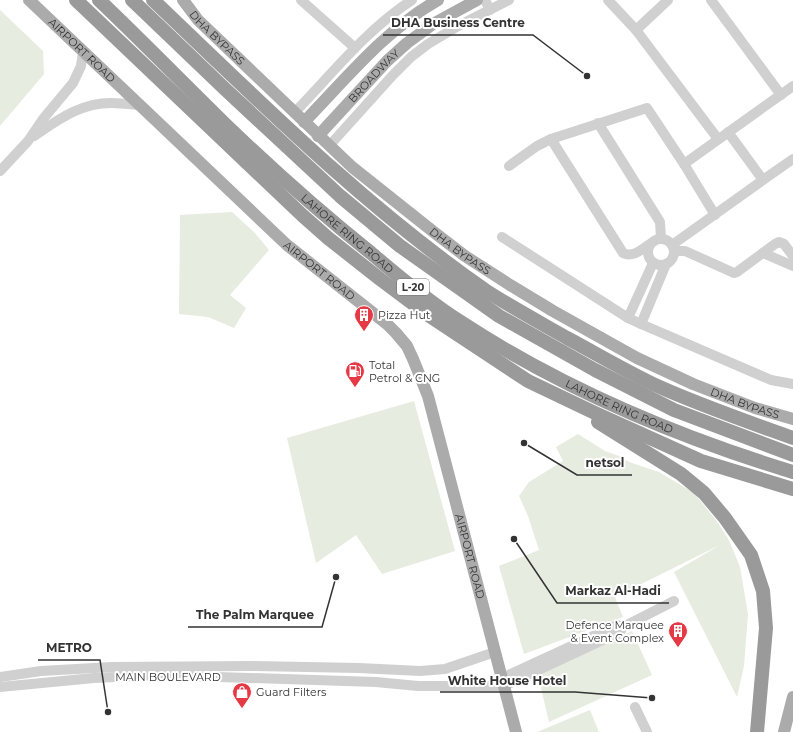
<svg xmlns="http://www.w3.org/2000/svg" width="793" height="732" viewBox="0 0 793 732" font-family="Montserrat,sans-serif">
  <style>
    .green { fill: #e6ecdf }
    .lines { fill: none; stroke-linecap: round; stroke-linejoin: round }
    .minor { stroke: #d0d0d0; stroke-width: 10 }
    .major { stroke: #ababab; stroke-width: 12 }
    .highway { stroke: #9a9a9a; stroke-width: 14 }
    .labels { text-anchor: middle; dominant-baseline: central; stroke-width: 4; stroke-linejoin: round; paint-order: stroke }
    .shield { fill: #fff; stroke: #707070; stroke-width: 1 }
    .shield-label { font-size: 10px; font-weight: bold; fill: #333 }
    .street-label { font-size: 11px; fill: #333; stroke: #fff }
    .poi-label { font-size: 11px; fill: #333; stroke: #fff; text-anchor: start }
    .leader { fill: none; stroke: #333; stroke-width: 1.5 }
    .callout-dot { fill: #333; stroke: #fff; stroke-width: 1.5 }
    .callout-label { font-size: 12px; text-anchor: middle; font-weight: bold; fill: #333; stroke: #fff; stroke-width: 4; stroke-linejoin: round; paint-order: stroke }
  </style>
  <rect width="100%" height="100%" fill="#fff"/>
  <g class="green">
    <path d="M0,10l43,41 1,23 -44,52z"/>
    <path d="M232,212l23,21 14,17 -39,45 16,13 -12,20 -26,-11 -29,-3 1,-99z"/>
    <path d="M414,401l41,150 -73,23 -26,-39 -40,28 -29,-125z"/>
    <path d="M578,434l27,17 14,5 10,6 30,10 35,21 22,27 13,20 11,27 8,47 -4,52 -7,31 -63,-125 46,-27 -105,52 8,20 -99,37 -25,-88 40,-16 -11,-34 -9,-20 10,-14 34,-21 -7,-14z"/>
    <path d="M632,631l20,44 -103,47 -11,-47z"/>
    <path d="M590,710l9,22h-62z"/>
  </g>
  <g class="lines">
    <g class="minor">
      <path d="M301,0l54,48"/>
      <path d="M485,0l5,10"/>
      <path d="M608,0l28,30 82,109"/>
      <path d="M711,0l70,95"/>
      <path d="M636,30l32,-30"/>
      <path d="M294,113c38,-39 72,-83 118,-113"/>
      <path d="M598,123l62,99 1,17"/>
      <path d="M728,132l35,48 30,-21"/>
      <path d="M34,136c24,-16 46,-33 77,-33 9,0 18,1 28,2"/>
      <path d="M551,139l72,114c10,5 19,-4 27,-9"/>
      <path d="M329,146l64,-71 18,-18 17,-13 30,-18 51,-26"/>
      <path d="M684,164l31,51"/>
      <path d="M509,166l28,-20 14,-7 96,-31 37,56 109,-78"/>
      <path d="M0,171l28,-30 15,-22 30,-36 8,-17 2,-14"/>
      <path d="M502,237l126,81 13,6 130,56 22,4"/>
      <circle cx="661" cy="252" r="13"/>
      <path d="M672,245l91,-65"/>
      <path d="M674,251h11l49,22 3,-1 38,-28 4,-2 5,2 9,12"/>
      <path d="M763,253l30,13"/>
      <path d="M628,318l25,-55"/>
      <path d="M641,324l25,-60"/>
      <path d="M0,677l41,-6 71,-4 138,-1 109,2 61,3 25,-2 50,-17"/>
      <path d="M502,678l115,-53 6,2"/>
      <path d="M0,687l94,-9 62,-3 220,7 42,4h86l116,-54 3,-5 51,-26"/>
      <path d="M635,707l12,25"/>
    </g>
    <g class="major">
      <path id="s1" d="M29,0l258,245 100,79 9,9 11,13 6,13 15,37 88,336"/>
      <path id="s2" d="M183,0l15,20 154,147 83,66 30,23 45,29 43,26 84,47 56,26 62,24 38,11"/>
      <path d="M304,122c42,-43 81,-92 134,-122"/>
      <path id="s3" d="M318,136l69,-75 20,-18 26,-19 44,-24"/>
      <path d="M784,732l9,-35"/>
    </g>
    <g class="highway">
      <path d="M76,0l226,215 26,23 52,41 48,36 100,66 67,32 106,48 92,28"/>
      <path id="s4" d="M99,0c44,42 87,86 131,129 45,43 92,85 141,124 28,24 57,48 88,68 101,66 219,116 334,151"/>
      <path d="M132,0l93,89 115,107 60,50 99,70 96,54 79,40 119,45"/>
      <path d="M153,0c106,101 211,206 332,290 26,17 54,32 82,48 28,15 57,32 86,46 46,21 93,37 140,54"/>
      <path d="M598,422l83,52 23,19 21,25 26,37 12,36 3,37 -9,104"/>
    </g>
  </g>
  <defs>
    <symbol id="building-pin" viewBox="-11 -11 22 30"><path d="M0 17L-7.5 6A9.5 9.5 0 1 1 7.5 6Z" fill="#e63946" stroke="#fff"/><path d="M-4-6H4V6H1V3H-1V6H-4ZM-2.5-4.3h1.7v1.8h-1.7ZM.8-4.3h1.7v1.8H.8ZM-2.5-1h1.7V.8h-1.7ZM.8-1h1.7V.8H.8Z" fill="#fff"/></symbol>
    <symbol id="fuel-pin" viewBox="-11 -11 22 30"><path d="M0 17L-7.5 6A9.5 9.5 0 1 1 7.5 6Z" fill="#e63946" stroke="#fff"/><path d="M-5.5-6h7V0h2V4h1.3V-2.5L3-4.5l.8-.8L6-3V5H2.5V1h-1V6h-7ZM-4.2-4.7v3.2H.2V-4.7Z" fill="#fff"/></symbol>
    <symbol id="shop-pin" viewBox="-11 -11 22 30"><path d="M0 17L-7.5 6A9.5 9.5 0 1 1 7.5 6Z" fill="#e63946" stroke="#fff"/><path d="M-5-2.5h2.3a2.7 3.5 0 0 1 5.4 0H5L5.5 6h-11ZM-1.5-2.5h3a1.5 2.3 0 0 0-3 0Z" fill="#fff"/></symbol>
  </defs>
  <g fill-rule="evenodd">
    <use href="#building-pin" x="353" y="304" width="22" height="30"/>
    <use href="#fuel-pin" x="344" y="360" width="22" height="30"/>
    <use href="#building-pin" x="667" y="620" width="22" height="30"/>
    <use href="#shop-pin" x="231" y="681" width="22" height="30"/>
  </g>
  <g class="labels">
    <rect class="shield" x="397" y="279" width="32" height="16" rx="3"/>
    <g class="shield-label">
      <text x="413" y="287">L-20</text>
    </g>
    <g class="street-label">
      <text stroke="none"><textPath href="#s2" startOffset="51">DHA BYPASS</textPath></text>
      <text stroke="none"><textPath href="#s1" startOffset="73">AIRPORT ROAD</textPath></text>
      <text stroke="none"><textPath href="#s3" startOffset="82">BROADWAY</textPath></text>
      <text stroke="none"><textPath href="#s4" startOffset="341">LAHORE RING ROAD</textPath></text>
      <text stroke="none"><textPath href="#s2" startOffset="375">DHA BYPASS</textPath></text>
      <text stroke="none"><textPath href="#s1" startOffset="397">AIRPORT ROAD</textPath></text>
      <text stroke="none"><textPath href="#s2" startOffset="699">DHA BYPASS</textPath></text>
      <text stroke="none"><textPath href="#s4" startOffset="665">LAHORE RING ROAD</textPath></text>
      <text stroke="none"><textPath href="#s1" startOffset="733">AIRPORT ROAD</textPath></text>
      <text x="168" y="677">MAIN BOULEVARD</text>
    </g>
    <g class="poi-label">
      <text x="378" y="315">Pizza Hut</text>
      <text x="369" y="365">Total<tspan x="369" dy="13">Petrol &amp; CNG</tspan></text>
      <text x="664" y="625" text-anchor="end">Defence Marquee<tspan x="664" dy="13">&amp; Event Complex</tspan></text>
      <text x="256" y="692">Guard Filters</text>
    </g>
  </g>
  <path class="leader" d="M587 76L533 35H383M524 443L577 475H632M514 539L557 603H669M336 577L322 627H188M108 712L100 660H38M652 698L575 692H440"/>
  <g class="callout-dot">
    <circle cx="587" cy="76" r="4"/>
    <circle cx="524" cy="443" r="4"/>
    <circle cx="514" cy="539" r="4"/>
    <circle cx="336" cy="577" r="4"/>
    <circle cx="108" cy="712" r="4"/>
    <circle cx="652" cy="698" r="4"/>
  </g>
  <g class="callout-label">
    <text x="458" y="27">DHA Business Centre</text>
    <text x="605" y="467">netsol</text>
    <text x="613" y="595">Markaz Al-Hadi</text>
    <text x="255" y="619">The Palm Marquee</text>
    <text x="69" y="652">METRO</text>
    <text x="507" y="685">White House Hotel</text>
  </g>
</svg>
